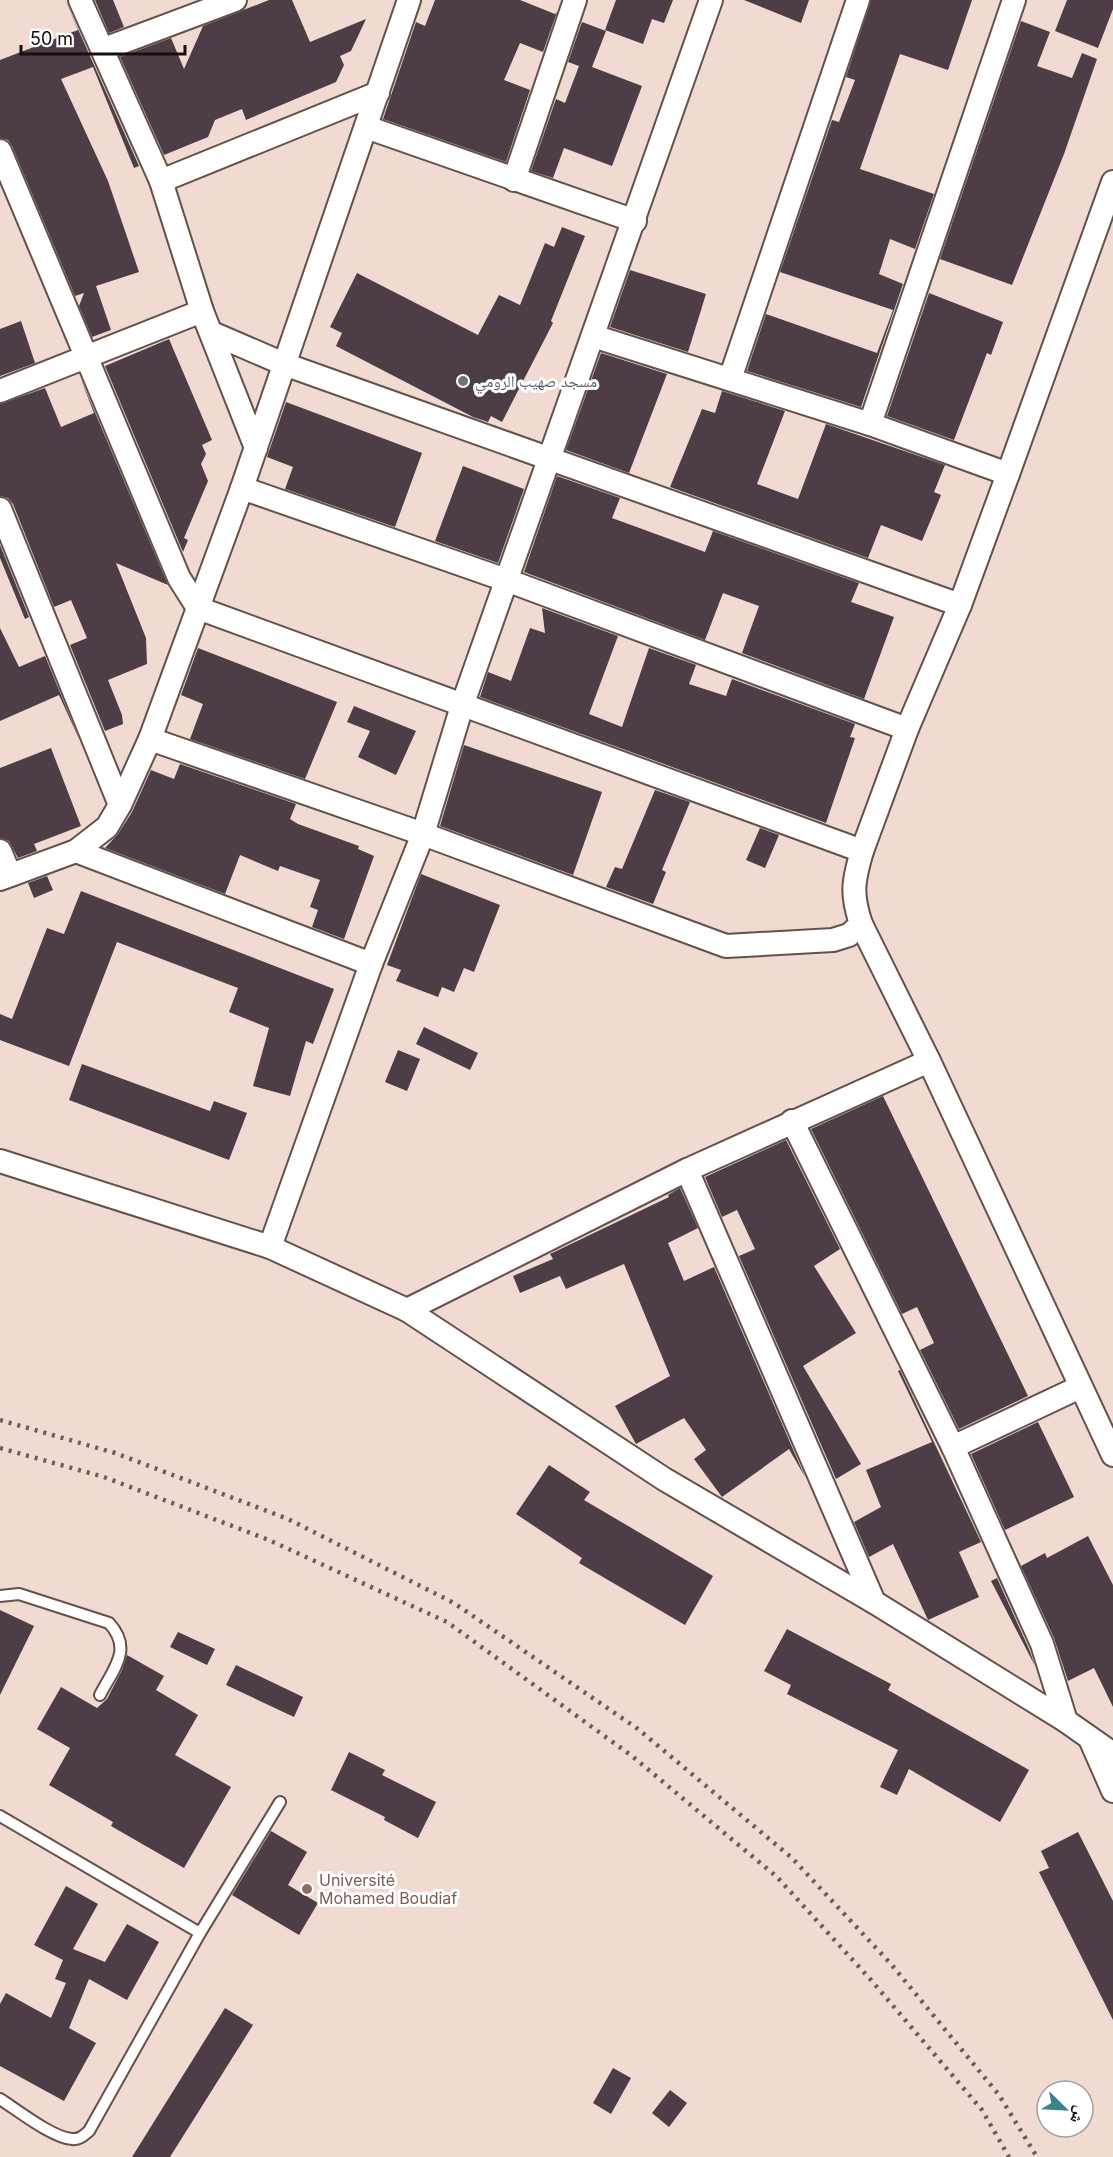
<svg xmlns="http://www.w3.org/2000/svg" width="1113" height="2157" viewBox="0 0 1113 2157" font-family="Inter,'Noto Naskh Arabic',sans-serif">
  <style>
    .building { fill: #4d3d47 }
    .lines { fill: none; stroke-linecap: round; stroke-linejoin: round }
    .lane-casing { stroke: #64524a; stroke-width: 14 }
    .street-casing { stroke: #64524a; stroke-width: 26 }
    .lane { stroke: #fff; stroke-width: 10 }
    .street { stroke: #fff; stroke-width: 22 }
    .rail { stroke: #6b5e59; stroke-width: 4.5; stroke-dasharray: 3 6; stroke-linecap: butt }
    .worship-dot { fill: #6b7280; stroke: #fff; stroke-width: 2 }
    .education-dot { fill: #8d6e63; stroke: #fff; stroke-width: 2 }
    .labels { text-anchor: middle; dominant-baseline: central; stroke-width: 6; stroke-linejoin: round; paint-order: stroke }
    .worship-label { font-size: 16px; fill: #5b616d; stroke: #fff; text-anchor: start }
    .education-label { font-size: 16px; fill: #785e54; stroke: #fff; text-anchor: start }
  </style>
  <rect width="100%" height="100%" fill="#f0dad1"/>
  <g class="building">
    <path d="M65,0l74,166 -5,2 -41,-101 -32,12 47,102 31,91 -43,14 15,44 -19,7 -13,-31 5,-13 -9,3 -63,-150 -4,-6 -8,-2v-78l78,-30z"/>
    <path d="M95,0h18l11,27 -15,6z"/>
    <path d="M269,0h23l18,42 56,-23 -15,32 -11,5 4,9 -8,17 -90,38 -4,-11 -27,11 -7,17 -44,18 -44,-98 51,-19 13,31 19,-43z"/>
    <path d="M435,0h85l35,14 2,-2 -14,40 -23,-9 -16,37 26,10 -24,72 -123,-43 33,-97 9,4z"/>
    <path d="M616,0h57l-9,23 -12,-4 -9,25 -38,-14z"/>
    <path d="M744,0h65l-8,23z"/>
    <path d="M871,0h101l-24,70 -48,-16 -40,115 74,25 -19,55 -25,-10 -11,35 24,10 -42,123 -114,-36 19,-57 111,39 16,-43 -113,-38 52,-152 7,2 16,-42 -9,-3z"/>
    <path d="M1067,0h46v9l-15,39 -43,-17z"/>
    <path d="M1021,21l29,11 -13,34 35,12 10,-25 15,6 -33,95 -52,131 -72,-26z"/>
    <path d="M582,22l24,9 -14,36 50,19 -30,80 -48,-18 -11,30 -22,-7 25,-72 9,4 14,-37 -11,-4z"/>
    <path d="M562,227l23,9 -34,85 2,2 -51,99 -11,-6 -3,6 -15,-5 -137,-71 6,-13 -12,-6 27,-54 121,62 21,-40 21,10 25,-62 9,4z"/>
    <path d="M630,270l76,24 -18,58 -78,-25z"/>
    <path d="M929,293l74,29 -12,33 -4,-2 -33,87 -67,-24z"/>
    <path d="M21,321l14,42 -35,13v-47z"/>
    <path d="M169,339l43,101 -10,5 4,9 -5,10 7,17 -24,57 4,2 -5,12 -78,-186z"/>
    <path d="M601,353l66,21 -38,99 -63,-23z"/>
    <path d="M80,377l88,208 -52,-22 30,75 1,26 -39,16 14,35 1,9 -18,7 -35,-86 17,-7 -16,-38 -17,7 -41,-103 -5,-6 -8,-2v-92l45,-16 16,39 33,-14z"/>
    <path d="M722,391l63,20 -28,73 41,15 28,-75 119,41 -11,27 7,3 -19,46 -41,-16 -13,33 -198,-71 32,-78 13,4z"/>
    <path d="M286,402l136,51 -27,74 -110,-38 8,-22 -26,-10z"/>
    <path d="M463,466l61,23 -26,74 -63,-22z"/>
    <path d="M557,476l63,22 -8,20 93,34 8,-21 146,52 -8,19 43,15 -30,82 -122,-46 17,-47 -36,-13 -18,47 -181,-68z"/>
    <path d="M0,545l29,72 -4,2 -25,-61z"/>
    <path d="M542,608l76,28 -29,78 33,13 27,-79 47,17 -7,19 37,12 6,-17 123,45 -5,13 5,1 -29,85 -346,-126 8,-25 23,9 19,-53 15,5z"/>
    <path d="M0,628l19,39 26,-11 35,85 -21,-46 -59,26z"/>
    <path d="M198,648l139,54 -32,77 -115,-40 13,-35 -22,-9z"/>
    <path d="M354,706l62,25 -20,44 -38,-18 12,-26 -23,-9z"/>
    <path d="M464,745l138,47 -29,83 -133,-49z"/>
    <path d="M51,748l30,78 -47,18 3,7 -19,7 -9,-17 -9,-3v-70z"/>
    <path d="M180,764l116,40 -6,15 8,5 61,22 -1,3 16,7 -30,83 -32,-12 6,-17 -8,-3 10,-27 -40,-14 -2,5 -38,-16 -15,39 -120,-46 13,-14 14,-22 19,-42 23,9z"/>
    <path d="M655,790l35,12 -28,68 4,2 -13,32 -47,-17 9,-20 7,2z"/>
    <path d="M760,828l19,7 -14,33 -19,-8z"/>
    <path d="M421,874l79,31 -26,67 -10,-4 -10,24 -12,-5 -4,10 -42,-16 5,-11 -14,-5z"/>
    <path d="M47,876l6,14 -19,8 -6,-15z"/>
    <path d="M81,891l253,98 -21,55 -7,-3 -16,55 -37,-10 16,-58 -40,-16 9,-24 -121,-46 -48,124 -69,-26v-26l12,5 35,-91 17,6z"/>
    <path d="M424,1027l54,26 -8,17 -54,-26z"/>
    <path d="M398,1050l22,9 -13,32 -22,-9z"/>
    <path d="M82,1064l128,47 4,-10 33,12 -18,47 -160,-60z"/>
    <path d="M883,1096l145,300 -69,33 -39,-79 14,-7 -17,-36 -15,7 -91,-185z"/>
    <path d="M786,1140l54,109 -26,17 42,67 -53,33 58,98 -25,15 -97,-223 16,-7 -18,-39 -15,7 -17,-40z"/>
    <path d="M680,1188l18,40 -30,15 16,38 30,-14 91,210 -16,-28 -67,48 -28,-38 12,-9 -22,-32 -48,26 -21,-38 55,-30 -46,-112 -58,25 -6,-13 -40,17 -7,-17 40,-17 -3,-5 119,-57 -1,-2z"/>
    <path d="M900,1370l81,172 -22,10 20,45 -51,23 -35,-76 -24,13 -15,-35 27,-15 -15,-37 66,-28 -34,-71z"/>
    <path d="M1038,1422l36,75 -69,33 -34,-76z"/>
    <path d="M549,1465l41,27 -6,8 129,76 -28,49 -106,-62 3,-5 -66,-44z"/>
    <path d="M1088,1536l25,49v122l-19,-39 -26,13 -14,-43 -33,-72 24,-13 2,5z"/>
    <path d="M997,1578l32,71 6,17 -44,-85z"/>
    <path d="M0,1610l34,16 -34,69z"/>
    <path d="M787,1629l104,55 -3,6 141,80 -29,52 -91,-53 -12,26 -17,-8 18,-37 -111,-56 4,-9 -27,-14z"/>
    <path d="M178,1632l37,17 -8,16 -37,-18z"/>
    <path d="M127,1655l37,21 -8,14 42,25 -23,40 56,32 -47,81 -73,-42 2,-4 -64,-37 21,-37 -33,-19 24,-42 36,21 10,-9 15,-29z"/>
    <path d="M236,1665l67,32 -9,20 -68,-32z"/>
    <path d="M349,1752l36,18 -3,5 54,27 -18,36 -34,-18 1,-3 -54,-27z"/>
    <path d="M271,1831l36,21 -19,33 30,18 -19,32 -67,-40z"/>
    <path d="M1078,1832l35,69v119l-74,-148 10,-4 -8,-17z"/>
    <path d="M66,1886l32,18 -25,45 32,13 22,-38 32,18 -32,58 -38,-21 -20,49 27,15 -32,58 -64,-35v-62l6,-11 45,25 15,-35 -11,-4 8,-19 -29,-15z"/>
    <path d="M225,2008l28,17 -83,132h-38z"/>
    <path d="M613,2068l18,10 -20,36 -18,-11z"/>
    <path d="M670,2090l17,13 -18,24 -17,-14z"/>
  </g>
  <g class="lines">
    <defs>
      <g id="lane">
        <path d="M0,1596l19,-2 90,29c24,26 5,45 -9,72"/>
        <path d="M0,1816l200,117 -111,198c-5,4 -9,9 -17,8 -19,-1 -55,-29 -72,-40"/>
        <path d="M200,1933l80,-131"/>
      </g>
      <g id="street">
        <path d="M80,0l81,181 217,-88"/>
        <path d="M104,49l131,-49"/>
        <path d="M366,127l269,94"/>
        <path d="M0,151l179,427 19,30 664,243 45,-122"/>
        <path d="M514,180l61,-180"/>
        <path d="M161,181l41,130 54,137"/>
        <path d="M212,333l72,31 676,241 48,-131"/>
        <path d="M593,336l277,88 144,-424"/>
        <path d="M730,379l128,-379"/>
        <path d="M0,391l202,-80"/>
        <path d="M870,424l138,50 105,-292"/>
        <path d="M242,488l264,92 401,149 53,-124"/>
        <path d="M0,509l120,296"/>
        <path d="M150,739l273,95 303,112 107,-6 16,-5 12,-11c-10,-30 -8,-42 1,-73"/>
        <path d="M0,851l10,24"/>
        <path d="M76,851l295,113"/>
        <path d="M0,879l76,-28 31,-24 13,-22 30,-66 92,-251 167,-488"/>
        <path d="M861,924l68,137"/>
        <path d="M792,1121l161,326 89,197 24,77"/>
        <path d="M0,1161l270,86 137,63 257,169 210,123 192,119 47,33"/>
        <path d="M687,1170l187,432"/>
        <path d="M270,1247l101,-283 52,-130 39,-128 249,-706"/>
        <path d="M407,1310l280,-140 242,-109 184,394"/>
        <path d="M953,1447l127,-60"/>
        <path d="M1091,1741l22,50"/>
      </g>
    </defs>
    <use href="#lane" class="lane-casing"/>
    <use href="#street" class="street-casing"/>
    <use href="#lane" class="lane"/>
    <use href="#street" class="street"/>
    <g class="rail">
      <path d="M0,1420l115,33 173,66 166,84 184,126 154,129 99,106 108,131 38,62"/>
      <path d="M0,1448l104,29 165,63 178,82 185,134 145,121 94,103 111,130 27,47"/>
    </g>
  </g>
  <circle class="worship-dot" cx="463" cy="381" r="6"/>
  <circle class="education-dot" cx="307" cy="1889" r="6"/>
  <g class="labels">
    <g class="worship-label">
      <text x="475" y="381">مسجد صهيب الرومي</text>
    </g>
    <g class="education-label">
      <text x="319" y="1880">Université<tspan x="319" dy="18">Mohamed Boudiaf</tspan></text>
    </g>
  </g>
  <g transform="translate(1065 2109) rotate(114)"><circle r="28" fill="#ffffff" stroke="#a29f9e" stroke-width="1.5"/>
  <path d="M0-4.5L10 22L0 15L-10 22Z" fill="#3c828e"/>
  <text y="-9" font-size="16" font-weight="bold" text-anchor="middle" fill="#160f0c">ش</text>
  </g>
  <path d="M21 45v9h164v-9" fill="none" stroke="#160f0c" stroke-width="3"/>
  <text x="30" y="45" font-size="18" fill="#160f0c" stroke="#ffffff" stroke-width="4.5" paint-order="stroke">50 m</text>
</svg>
